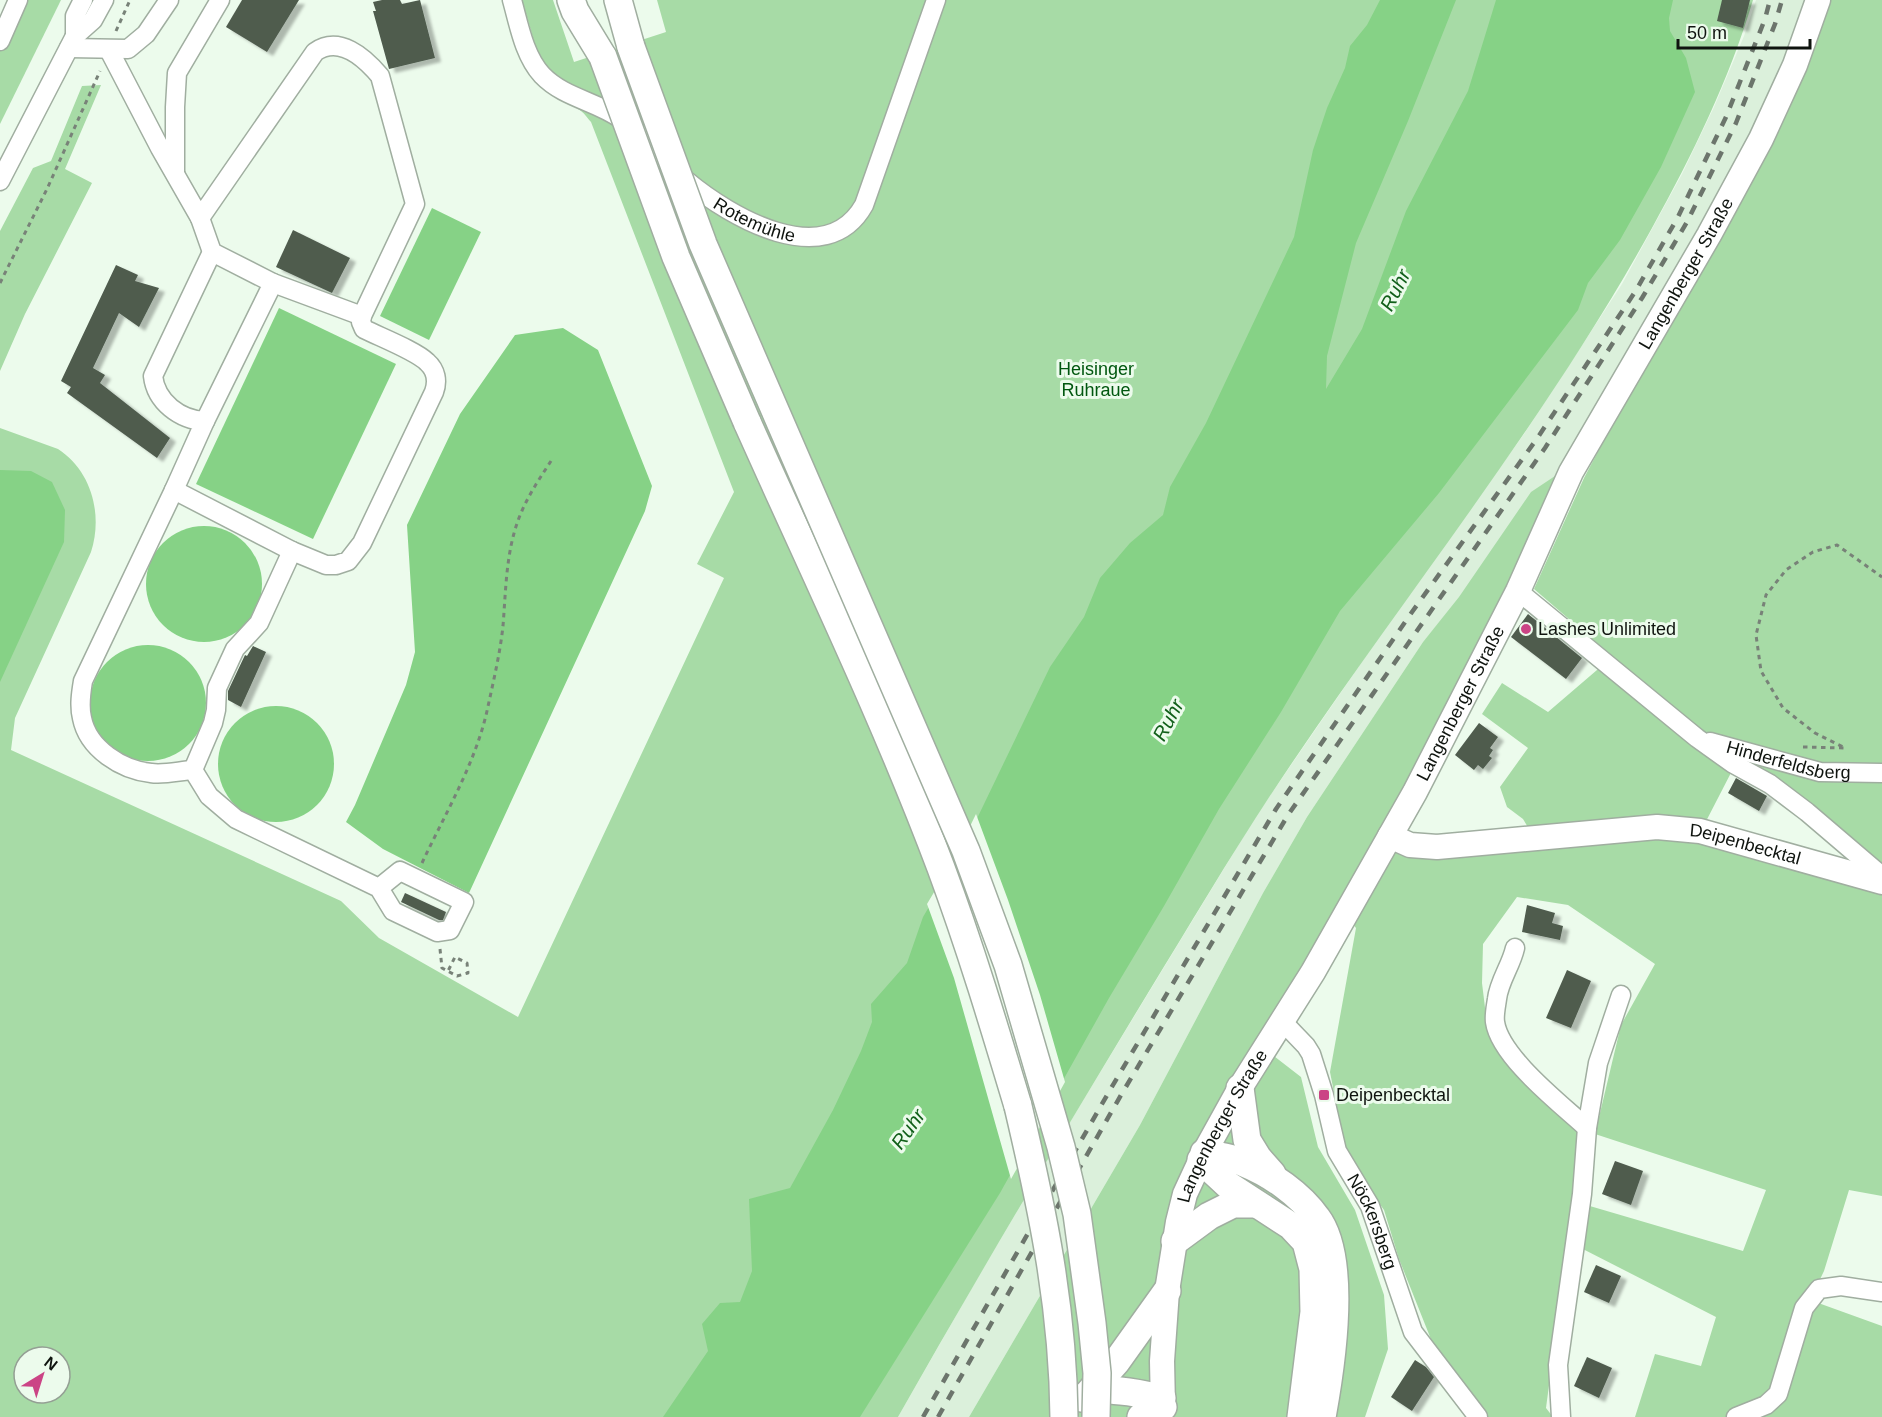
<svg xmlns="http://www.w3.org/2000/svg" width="1882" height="1417" viewBox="0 0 1882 1417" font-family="Arial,sans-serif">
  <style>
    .built { fill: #dbf0db }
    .green { fill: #a7dba6; fill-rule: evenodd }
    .water { fill: #86d286 }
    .pier { fill: #ecfbec }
    .building { fill: #4f5b4e; filter: url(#shadow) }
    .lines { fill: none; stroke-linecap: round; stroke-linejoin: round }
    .minor-casing { stroke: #a0aea0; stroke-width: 21 }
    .major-casing { stroke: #a0aea0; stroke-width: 27 }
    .highway-casing { stroke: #a0aea0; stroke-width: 30 }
    .path { stroke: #788278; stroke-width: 3; stroke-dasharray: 4.5 4.5; stroke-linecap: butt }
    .minor { stroke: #fff; stroke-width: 18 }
    .major { stroke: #fff; stroke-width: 24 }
    .highway { stroke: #fff; stroke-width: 27 }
    .rail { stroke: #6c756c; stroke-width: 4.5; stroke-dasharray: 10 10; stroke-linecap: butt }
    .highway-bridge-casing { stroke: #a0aea0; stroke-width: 30; stroke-linecap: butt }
    .highway-bridge { stroke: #fff; stroke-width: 27 }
    .poi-dot { fill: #cb4485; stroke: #ecfbec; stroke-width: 2 }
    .labels { text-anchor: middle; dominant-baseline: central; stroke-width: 6; stroke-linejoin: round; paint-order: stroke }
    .street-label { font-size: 18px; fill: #0f140f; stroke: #ecfbec }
    .park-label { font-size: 18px; fill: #00570f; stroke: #ecfbec }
    .poi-label { font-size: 18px; fill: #0f140f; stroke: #ecfbec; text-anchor: start }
    .water-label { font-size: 20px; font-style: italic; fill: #11601a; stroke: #ecfbec }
  </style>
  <defs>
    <filter id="shadow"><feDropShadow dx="6" dy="4" stdDeviation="1.5" flood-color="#0004"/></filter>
  </defs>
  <rect width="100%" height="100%" fill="#ecfbec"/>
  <path class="built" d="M1756,0h57l-23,63 -223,405 -144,174 -116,175 -44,76 -123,232 -171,292h-71l79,-138 93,-157 186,-306 143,-208 125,-174 98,-150 60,-110 32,-67 30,-71z"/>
  <g class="green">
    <path d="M18,0h43l-61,124v-83z"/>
    <path d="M522,0h31l21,62 92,-30 -9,-32h1096c-24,80 -60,154 -101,228 -103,187 -238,355 -358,532 -52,76 -98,155 -146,233 -85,140 -169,281 -250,424h-898v-989l58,21c34,22 45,66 33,103l-76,166 -4,32 330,151 38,37 139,79 206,-439 -27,-14 37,-72 -143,-370c-3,-3 -6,-8 -10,-11 -17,-13 -38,-16 -50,-35l16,-6 -11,-22zM24,1357h36v36h-36z"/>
    <path d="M1821,0h61v774l-168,-22 -102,-96 -78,-67 50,-111 127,-240z"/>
    <path d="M101,85l-36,84 27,14 -67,131 -25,57v-140l33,-63 18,-7 31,-75z"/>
    <path d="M1567,468l-194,383 -117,191 45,35 17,70 37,63 29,85 4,54 -23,68h-396l171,-292 123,-232 44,-76 116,-175 36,-45 72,-105z"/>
    <path d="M1604,664l131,101 -34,66 -167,6 -11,-18 -16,-12 -7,-20 28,-39 -46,-34 20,-31 46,29z"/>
    <path d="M1719,754l163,22v105z"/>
    <path d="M1658,828l224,56v312l-33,-6 -25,81 -14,29 72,26v91h-247l20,-63 46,12 15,-49 -141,-72 8,-41 160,47 23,-61 -171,-56 26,-109 34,-61 -87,-59 -51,-8 -34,47 -1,39 6,49 95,98 -37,278 7,9h-70l-35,-35 -49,-123 -15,-49 -37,-52 -17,-86 26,-144 -12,-15 47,-76z"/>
  </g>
  <g class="water">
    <path d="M1380,0h76l-48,121 -52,122 -29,113 -1,33 36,-60 44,-118 62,-120 28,-91h177l-4,18 1,13 16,27 9,34 -34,75 -41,73 -32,43 -10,27 -139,183 -99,118 -59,101 -62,97 -55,97 -55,92 -109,195 -140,224h-197l45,-66 -6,-27 18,-21 20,-1 12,-31 -3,-72 41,-11 43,-78 28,-59 11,-29 -1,-18 36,-41 16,-46 35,-59 92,-191 34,-50 16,-39 30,-35 33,-28 7,-28 36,-64 88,-186 19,-87 14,-42 18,-40 5,-22 17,-21z"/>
    <path d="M432,208l49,24 -52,108 -49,-24z"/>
    <path d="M279,308l117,56 -83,175 -117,-55z"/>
    <path d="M563,328l35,22 54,136 -7,25 -176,382 -86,-44 -37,-27 9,-17 51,-120 9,-33 -8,-127 53,-111 55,-79z"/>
    <path d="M0,470l31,1 21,11 13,28 -1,32 -64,140z"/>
    <circle cx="204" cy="584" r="58"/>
    <circle cx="148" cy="703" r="58"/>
    <circle cx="276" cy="764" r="58"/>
  </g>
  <path class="pier" d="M976,814l32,86 32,95 25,87 -54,97 -57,-201 -27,-74 28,-47z"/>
  <g class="building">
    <path d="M242,0h57l-32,52 -41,-25z"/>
    <path d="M382,0h18l2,4 18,-4 15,58 -46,11 -16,-58h3l-3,-9z"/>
    <path d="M1722,0h28l-7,28 -26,-7z"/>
    <path d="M293,230l57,28 -18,35 -56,-26z"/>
    <path d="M116,265l22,10 -3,6 24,7 -20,39 -20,-14 -26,55 12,7 -5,8 70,55 -13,20 -90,-65 4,-6 -10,-6z"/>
    <path d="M1528,614l54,44 -16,21 -55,-42z"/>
    <path d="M253,646l13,6 -25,55 -13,-7v-9l17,-36 2,1z"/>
    <path d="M1479,723l19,14 -8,11 3,2 -4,6 3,2 -9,11 -5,-4 -4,5 -19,-15z"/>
    <path d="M1736,778l31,18 -8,15 -31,-18z"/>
    <path d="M405,893l41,19 -3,8h-4l-38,-18z"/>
    <path d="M1527,905l28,8 -3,10 11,3 -3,14 -38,-8z"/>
    <path d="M1567,970l24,11 -20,47 -25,-10z"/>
    <path d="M1615,1161l28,10 -12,34 -29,-11z"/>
    <path d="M1596,1265l25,11 -12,27 -25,-11z"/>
    <path d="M1587,1357l25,11 -13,30 -25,-12z"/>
    <path d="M1415,1360l11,7 8,10 -22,34 -21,-14z"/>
  </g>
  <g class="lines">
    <defs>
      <g id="minor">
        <path id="s1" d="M512,0c7,25 12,55 30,75 22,23 54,26 79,44 25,17 43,43 66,62 43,36 139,92 177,24l72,-205"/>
        <path d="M75,36v-20l8,-16"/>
        <path d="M0,41l18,-41"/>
        <path d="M69,48l59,1 18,-15 23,-34"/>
        <path d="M109,50l51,98 40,70 115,-166c24,-17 49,5 65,24l35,128 -53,112 -1,6 3,7c16,8 52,22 63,33 9,8 11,19 7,30l-72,151 -14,18 -12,4h-10l-34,-14 -118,-61 31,-69c-25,-1 -49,-19 -52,-45l59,-124"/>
        <path d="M175,172v-65l2,-34 43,-73"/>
        <path d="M0,181l75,-145 18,-16 11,-20"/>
        <path d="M200,218l12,34 61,31 -68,138"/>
        <path d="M273,283l89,33"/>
        <path d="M174,490l-91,191c-2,12 -4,25 -1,37 6,31 40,52 69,55 13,2 28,-2 42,-3l16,26 27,23 143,69 14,23 44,21 13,-2 14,-28 -64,-31 -21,17"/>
        <path d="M1518,591l179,147 35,25 38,21 37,28 75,64"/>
        <path id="s2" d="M1710,742l110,30 62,1"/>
        <path d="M193,770l20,-47 3,-13 1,-22 18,-39 24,-26 33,-72"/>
        <path d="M1515,948c-4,18 -16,33 -18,51 -1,7 -3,16 -2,23 5,35 66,82 92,106"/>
        <path id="s3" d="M1282,1021l24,25 5,8 13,41 13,56 33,55 43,126 65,85"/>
        <path d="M1561,1417l-3,-52 24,-171 5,-66 11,-65 23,-68"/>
        <path d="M1736,1417l30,-12 12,-11 26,-86 15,-19 22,-3 41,6"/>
      </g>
      <g id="major">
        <path id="s4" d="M1390,836l20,9 27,2 220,-20 43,4 182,51"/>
        <path id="s5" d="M1163,1407l-1,-46 5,-70 11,-69 7,-28 19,-41 36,-65 73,-116 102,-180 103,-201 53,-119 138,-237 52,-96 34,-74 23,-65"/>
      </g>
      <g id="highway">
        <path d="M571,0l4,11 28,46"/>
        <path d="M618,0l13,47"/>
        <path d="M747,422c66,148 137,294 194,446 29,78 53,158 77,238"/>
        <path d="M1240,1088l7,52 11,18 14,16"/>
        <path d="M1204,1153c13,3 28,4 40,10 27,11 56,31 73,55 31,41 14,150 5,199"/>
        <path d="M1201,1160l27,25 63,41 15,16 7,27 1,43 -13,105"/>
        <path d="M1175,1241l34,-25 24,-12h22"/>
        <path d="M1088,1394l29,-33 50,-70"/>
        <path d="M1082,1398c23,-15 56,-4 80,0"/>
        <path d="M1141,1417l22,-10"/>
      </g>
    </defs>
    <use href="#minor" class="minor-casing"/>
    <use href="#major" class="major-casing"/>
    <use href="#highway" class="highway-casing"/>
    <g class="path">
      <path d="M116,31l14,-31"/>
      <path d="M0,283l47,-94 53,-118"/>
      <path d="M1803,747l42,1 -30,-15 -32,-25 -22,-37 -5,-36 10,-40 20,-25 27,-18 24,-7 45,32"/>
      <path d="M422,863c23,-49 53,-99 65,-152 6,-28 13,-57 16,-85 3,-38 3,-78 18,-113 8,-19 19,-35 30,-52"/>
      <path d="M440,949l2,19 15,8 11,-3 -1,-10 -12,-6 -7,14"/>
    </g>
    <use href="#minor" class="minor"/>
    <use href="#major" class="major"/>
    <use href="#highway" class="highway"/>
    <g class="rail">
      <path d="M923,1417l187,-327 166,-281 136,-197 124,-172 99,-148 43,-75 48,-100 39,-98 5,-19"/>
      <path d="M938,1417l183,-322 167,-280 257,-367 97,-150 45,-76 49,-99 39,-99 7,-24"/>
    </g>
    <defs>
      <g id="highway-bridge">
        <path d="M631,47l72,197 263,607 42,114 53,182 16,67 15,109 5,50 -1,44"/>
        <path d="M603,57l73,200 71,165"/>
        <path d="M1018,1106c25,106 45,202 46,311"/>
      </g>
    </defs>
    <use href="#highway-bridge" class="highway-bridge-casing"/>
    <use href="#highway-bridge" class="highway-bridge"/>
  </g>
  <g class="poi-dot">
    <circle cx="1526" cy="629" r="6"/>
    <rect x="1318" y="1089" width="12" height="12" rx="3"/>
  </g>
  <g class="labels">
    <g class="street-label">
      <text stroke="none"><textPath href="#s1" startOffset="342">Rotemühle</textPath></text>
      <text stroke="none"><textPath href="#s5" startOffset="1264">Langenberger Straße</textPath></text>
      <text stroke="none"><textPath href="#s5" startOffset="778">Langenberger Straße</textPath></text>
      <text stroke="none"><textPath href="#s2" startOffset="81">Hinderfeldsberg</textPath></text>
      <text stroke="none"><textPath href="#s4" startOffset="360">Deipenbecktal</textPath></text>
      <text stroke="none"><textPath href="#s5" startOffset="292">Langenberger Straße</textPath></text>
      <text stroke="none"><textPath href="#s3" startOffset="224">Nöckersberg</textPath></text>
    </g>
    <g class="park-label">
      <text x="1096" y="369">Heisinger<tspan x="1096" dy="21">Ruhraue</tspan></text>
    </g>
    <g class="poi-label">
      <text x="1538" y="629">Lashes Unlimited</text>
      <text x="1336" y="1095">Deipenbecktal</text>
    </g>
    <g class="water-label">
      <text transform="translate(1395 290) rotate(-63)">Ruhr</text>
      <text transform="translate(1168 720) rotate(-62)">Ruhr</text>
      <text transform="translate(908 1129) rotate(-55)">Ruhr</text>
    </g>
  </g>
  <g transform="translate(42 1375) rotate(38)"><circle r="28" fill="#ecfbec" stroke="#949f94" stroke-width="1.5"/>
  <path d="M0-4.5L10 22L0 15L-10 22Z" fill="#cb4485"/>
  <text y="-9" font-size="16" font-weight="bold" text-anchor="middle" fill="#0f140f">N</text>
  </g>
  <path d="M1678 39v9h132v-9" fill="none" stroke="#0f140f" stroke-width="3"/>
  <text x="1687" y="39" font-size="18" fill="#0f140f" stroke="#ecfbec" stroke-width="4.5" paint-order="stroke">50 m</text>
</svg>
